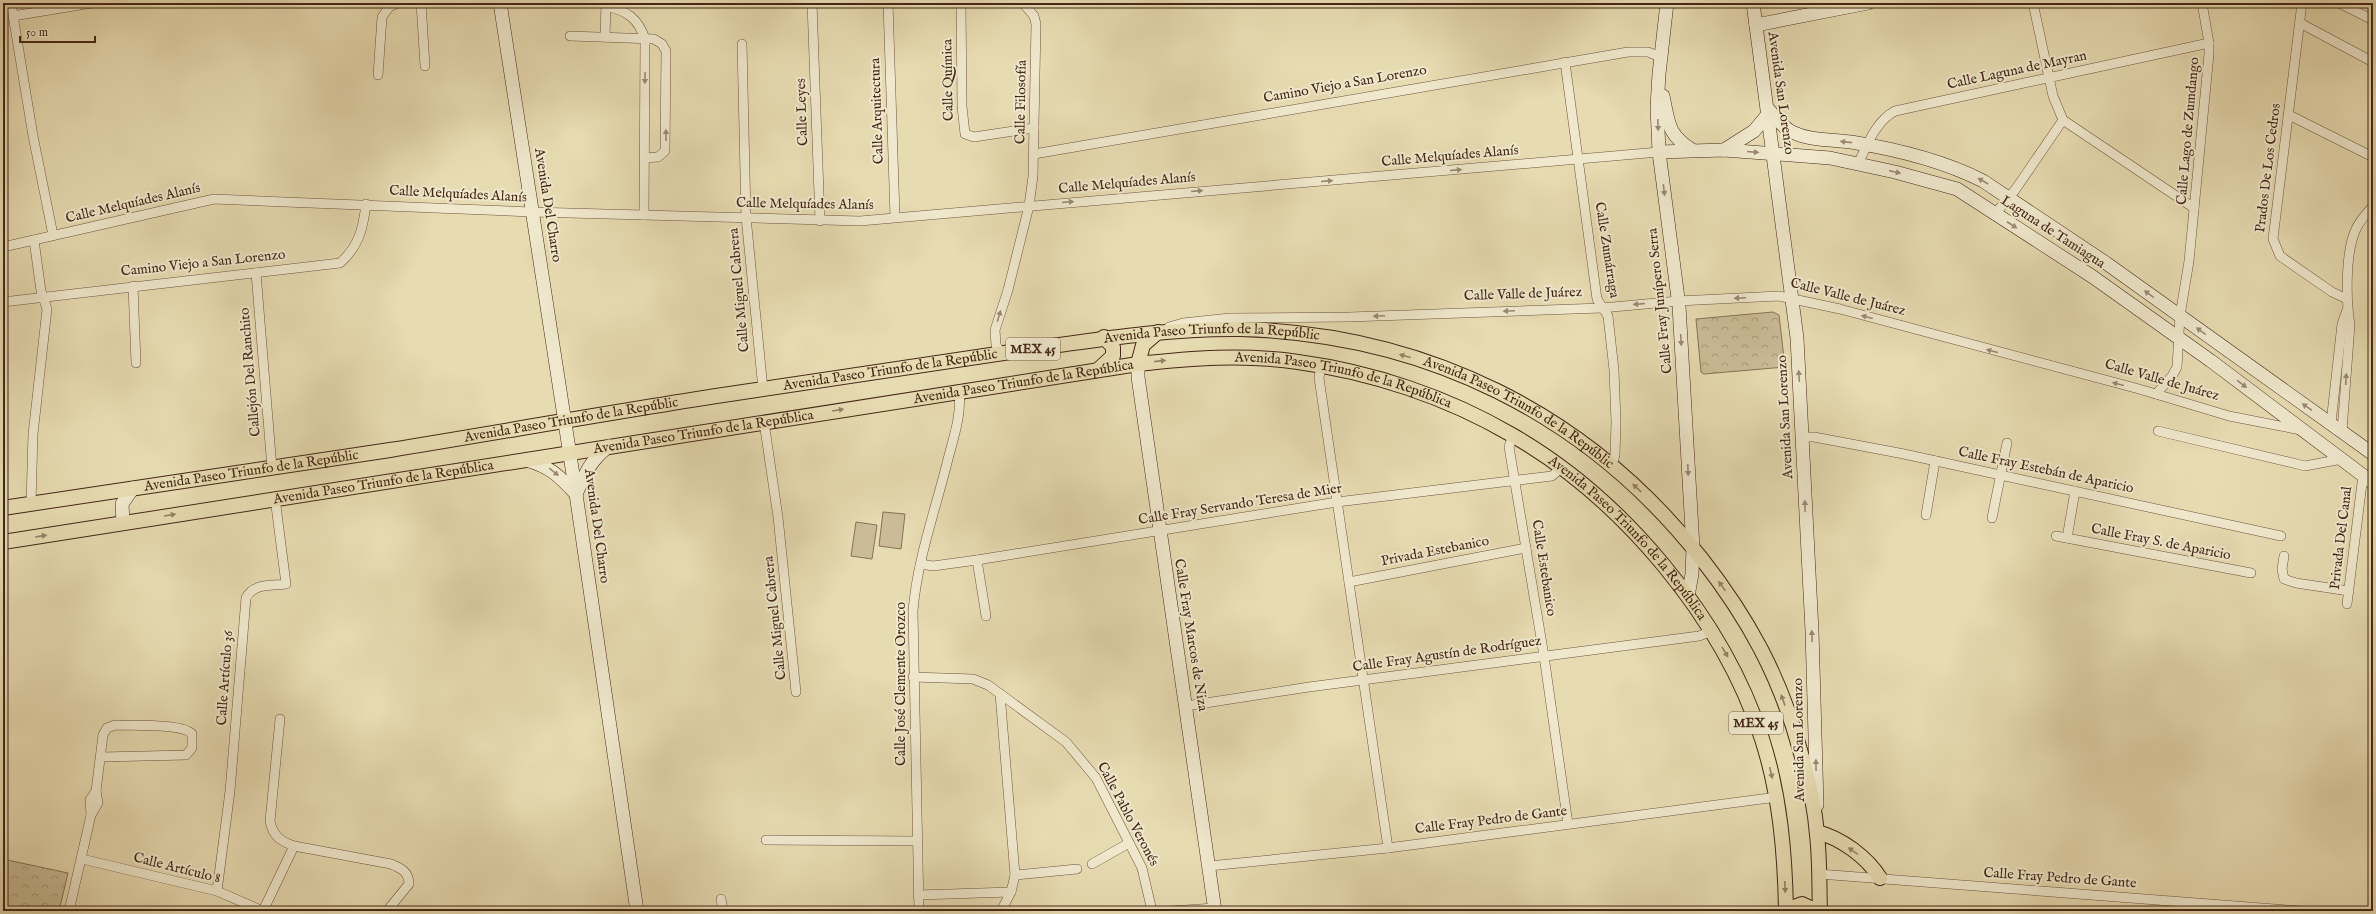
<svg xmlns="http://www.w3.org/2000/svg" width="2376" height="914" viewBox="0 0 2376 914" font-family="'IM FELL English',serif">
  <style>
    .park { fill: url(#park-crowns); stroke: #887257 }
    .pitch { fill: #cbbc97; stroke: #887257 }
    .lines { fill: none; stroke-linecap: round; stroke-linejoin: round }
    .street-casing { stroke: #6e543e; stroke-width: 10 }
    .secondary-casing { stroke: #452717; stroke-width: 14 }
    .primary-casing { stroke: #452717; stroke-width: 16 }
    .street { stroke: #efe8cc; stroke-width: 9 }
    .secondary { stroke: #efe8cc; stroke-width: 13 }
    .primary { stroke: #e7dbb1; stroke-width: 14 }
    .oneway { fill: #9a8872 }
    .oneway2 { fill: #968164 }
    .labels { text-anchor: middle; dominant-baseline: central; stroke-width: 4; stroke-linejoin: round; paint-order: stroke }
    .shield { fill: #efe8cc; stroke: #78614d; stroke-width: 1 }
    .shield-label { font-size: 13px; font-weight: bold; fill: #452717 }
    .street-label { font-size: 14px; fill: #452717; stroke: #efe8cc }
  </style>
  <defs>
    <pattern id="park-crowns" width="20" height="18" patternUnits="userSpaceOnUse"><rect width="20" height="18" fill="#cbbc97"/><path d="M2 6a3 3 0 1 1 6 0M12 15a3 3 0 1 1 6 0" fill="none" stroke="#a7997a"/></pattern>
  </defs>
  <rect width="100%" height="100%" fill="#e7dbb1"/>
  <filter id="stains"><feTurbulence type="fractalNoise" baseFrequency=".005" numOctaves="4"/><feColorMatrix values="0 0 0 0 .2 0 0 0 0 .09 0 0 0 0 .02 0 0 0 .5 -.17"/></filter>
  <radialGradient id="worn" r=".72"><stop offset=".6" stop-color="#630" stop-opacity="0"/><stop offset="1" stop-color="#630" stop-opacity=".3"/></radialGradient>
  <g class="park">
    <path d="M1773,312l6,3 6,52 -81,7 -3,-2 -5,-53z"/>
    <path d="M7,860l61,13 -9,38h-56v-50z"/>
  </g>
  <g class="pitch">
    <path d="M883,512l22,2 -4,35 -22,-3z"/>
    <path d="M856,522l21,3 -5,34 -21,-3z"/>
  </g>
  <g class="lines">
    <defs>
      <g id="street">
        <path d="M11,3l22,133 20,99"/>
        <path d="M421,3l4,63"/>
        <path d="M812,3l8,218"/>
        <path d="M888,3l7,214"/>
        <path d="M961,3l1,103 3,28 9,3 60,-9"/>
        <path d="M2033,3l20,93 10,24"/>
        <path d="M2302,3l-29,236 7,17 52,36 15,7"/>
        <path d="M2339,3l34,17"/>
        <path d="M606,6c21,5 32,12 39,33l-1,176"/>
        <path d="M13,16l79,-13"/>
        <path d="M2300,23l73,39"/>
        <path d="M570,36l84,3 8,5 4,7 -1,100 -7,6 -13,1"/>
        <path d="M605,37l1,-34"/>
        <path d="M742,44l4,173 17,172"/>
        <path d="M1565,62l32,237 11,17 6,54 2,52 -1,33 -3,10"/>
        <path d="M378,75l4,-58 7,-10 9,-4"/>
        <path d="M2289,115l84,42"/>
        <path d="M2063,120l131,88"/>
        <path d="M1034,154l594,-102h20l13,5"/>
        <path d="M1858,164c9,-19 18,-43 37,-53l314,-68"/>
        <path d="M1995,214l20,-24 48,-70"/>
        <path d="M3,247l211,-48 318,13 328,9 799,-69"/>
        <path d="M256,273l16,195"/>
        <path d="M133,286l3,77"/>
        <path d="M3,302l337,-39c19,-17 23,-34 26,-59"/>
        <path d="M1169,327l14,-4 47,-5 119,-1 253,-9 76,-7 101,-5 61,13 299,80 90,27 72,14"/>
        <path d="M1001,353l-5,-8 -1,-15 13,-40 21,-84 4,-30 3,-152 -2,-8 -11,-13"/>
        <path d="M1321,365l-2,13 69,470"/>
        <path d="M2156,394l16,-18 5,-9 3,-51 9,-55 20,-207v-11l-7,-40"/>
        <path d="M764,422l14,95 18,175"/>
        <path d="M2331,423l11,-99 5,-14"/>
        <path d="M2158,431l147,35 37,-7"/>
        <path d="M2342,431l8,-106c-4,-25 -5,-73 6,-96 4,-9 11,-16 17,-23"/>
        <path d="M1513,435l-4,12 35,209 24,168"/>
        <path d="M1803,437h11l90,17 377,82"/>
        <path d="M31,503l2,-69 14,-125 -6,-18 -7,-51"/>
        <path d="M1926,515l9,-54"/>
        <path d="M1992,518l15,-75"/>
        <path d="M2056,536l195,37"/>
        <path d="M2067,538l8,-47"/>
        <path d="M2284,556l-2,13 2,10 12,4 53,8"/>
        <path d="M977,560l9,56"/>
        <path d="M921,564l12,2 44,-6 360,-58 215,-26 9,-8"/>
        <path d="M1349,582l177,-34"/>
        <path d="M2347,604l16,-129"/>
        <path d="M913,677l60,2 15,6 78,57 30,36 46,90 10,43"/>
        <path d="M1000,694l15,181 -4,17 -10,19"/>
        <path d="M1186,706l123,-19 390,-51 13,-5"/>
        <path d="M280,719l-10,102c3,15 10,20 24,25l97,18c10,4 18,8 18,20l-22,27"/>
        <path d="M91,815l7,-12 -2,-12 7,-56 4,-7 8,-3c16,1 68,-2 77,9v14l-6,7 -84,2"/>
        <path d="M766,840l150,1"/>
        <path d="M82,859l135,32 46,20"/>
        <path d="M1092,864l37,-21"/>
        <path d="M1209,866l179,-18 389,-51"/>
        <path d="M1819,874l481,37"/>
        <path d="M1015,875l62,-6"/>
        <path d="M217,891l13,-100 16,-193c7,-15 26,-12 40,-14l-11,-86"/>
        <path d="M918,895l93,-3"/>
        <path d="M721,899l2,12"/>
        <path d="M69,911l22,-96 -1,-15 6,-9"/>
        <path d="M263,911l31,-65"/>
        <path d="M919,911l-6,-300c4,-50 22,-100 34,-148 6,-24 15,-48 12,-72"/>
        <path d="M1170,911l45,-3"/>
      </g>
      <g id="secondary">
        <path d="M500,3l76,491 61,417"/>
        <path d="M1667,3l-8,71 -2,33 2,45 20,154 14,242 -1,26 -4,22"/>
        <path d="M1753,3l44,335 15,293 5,174"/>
        <path d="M1756,25l112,-22"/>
        <path d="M1663,96c6,27 4,38 29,54"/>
        <path d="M1768,109c7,7 15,19 24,23 19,9 39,7 59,10 44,7 93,19 132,39l123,82 267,191"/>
        <path d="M1724,150l30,-19 15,-18"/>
        <path d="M1659,152l65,-2 106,8 65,14 62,17 136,88 118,84 162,122"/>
        <path d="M1138,364v13l77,534"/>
        <path d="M526,460c25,7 33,16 50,34 10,-22 14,-33 33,-48"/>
        <path d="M123,522l-1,-18 11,-16"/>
      </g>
      <g id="primary">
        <path d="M1138,364l5,-19 15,-13"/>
        <path d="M1099,369l14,-13v-9l-9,-10"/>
        <path id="s1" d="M3,508c129,-20 258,-38 387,-58 111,-18 222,-38 333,-55 100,-15 200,-30 301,-45 72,-10 143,-22 216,-21 185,5 347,84 461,229 47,60 79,118 99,192 8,27 15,57 17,85 3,25 2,51 3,76"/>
        <path id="s2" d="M3,542l1135,-178c54,-6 106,-10 160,-2 74,10 149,35 214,73 110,63 211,183 250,304 18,56 23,114 24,172"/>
        <path d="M1817,832c24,6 50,25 63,46"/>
        <path d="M1786,910l16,-6 15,7"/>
      </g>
    </defs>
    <use href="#street" class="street-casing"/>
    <use href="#secondary" class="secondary-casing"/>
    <use href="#primary" class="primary-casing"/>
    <use href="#street" class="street"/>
    <use href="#secondary" class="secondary"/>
    <use href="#primary" class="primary"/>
  </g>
  <defs><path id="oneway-solid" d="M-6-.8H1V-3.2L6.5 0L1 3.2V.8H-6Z"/></defs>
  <g class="oneway">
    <use href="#oneway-solid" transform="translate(645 78) rotate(91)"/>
    <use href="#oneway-solid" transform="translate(1658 125) rotate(88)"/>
    <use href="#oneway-solid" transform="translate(666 135) rotate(-90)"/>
    <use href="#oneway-solid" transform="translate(1846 142) rotate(-174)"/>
    <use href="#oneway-solid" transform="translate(1753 152) rotate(5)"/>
    <use href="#oneway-solid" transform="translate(1456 170) rotate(-5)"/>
    <use href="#oneway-solid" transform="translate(1895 172) rotate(13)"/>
    <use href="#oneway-solid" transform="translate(1327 181) rotate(-5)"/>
    <use href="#oneway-solid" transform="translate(1983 181) rotate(-150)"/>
    <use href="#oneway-solid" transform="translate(1664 190) rotate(83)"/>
    <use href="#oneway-solid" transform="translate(1197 191) rotate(-5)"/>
    <use href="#oneway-solid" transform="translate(1068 202) rotate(-5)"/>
    <use href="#oneway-solid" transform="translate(2012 225) rotate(33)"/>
    <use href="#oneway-solid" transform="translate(2149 294) rotate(-144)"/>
    <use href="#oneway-solid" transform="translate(1740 298) rotate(177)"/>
    <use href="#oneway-solid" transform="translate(1639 304) rotate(175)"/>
    <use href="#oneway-solid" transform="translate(1509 311) rotate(178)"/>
    <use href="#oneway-solid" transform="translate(999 316) rotate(-73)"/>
    <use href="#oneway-solid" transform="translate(1379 316) rotate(178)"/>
    <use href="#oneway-solid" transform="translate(1867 317) rotate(-165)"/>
    <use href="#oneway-solid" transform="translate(2201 331) rotate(-144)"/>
    <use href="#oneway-solid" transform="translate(1681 340) rotate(87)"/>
    <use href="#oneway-solid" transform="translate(1992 351) rotate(-165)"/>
    <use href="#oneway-solid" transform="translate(1799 376) rotate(-94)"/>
    <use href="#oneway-solid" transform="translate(2346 379) rotate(-87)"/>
    <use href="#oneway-solid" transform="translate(2118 384) rotate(-165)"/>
    <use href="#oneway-solid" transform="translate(2242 384) rotate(37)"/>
    <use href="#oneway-solid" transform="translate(2307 407) rotate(-146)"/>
    <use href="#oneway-solid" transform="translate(1688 470) rotate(88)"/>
    <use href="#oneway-solid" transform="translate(554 472) rotate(39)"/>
    <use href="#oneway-solid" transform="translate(1805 506) rotate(-91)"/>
    <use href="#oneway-solid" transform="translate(1812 636) rotate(-92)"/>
    <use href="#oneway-solid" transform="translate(1816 765) rotate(-91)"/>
  </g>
  <g class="oneway2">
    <use href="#oneway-solid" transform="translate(1405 356) rotate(-165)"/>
    <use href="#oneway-solid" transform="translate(1160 361) rotate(-6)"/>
    <use href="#oneway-solid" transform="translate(838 410) rotate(-9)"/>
    <use href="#oneway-solid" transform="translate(1637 488) rotate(-137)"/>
    <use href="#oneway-solid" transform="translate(170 515) rotate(-9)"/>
    <use href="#oneway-solid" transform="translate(41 536) rotate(-9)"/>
    <use href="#oneway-solid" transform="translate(1722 586) rotate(-126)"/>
    <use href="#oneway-solid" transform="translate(1725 652) rotate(60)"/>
    <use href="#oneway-solid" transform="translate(1783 700) rotate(-110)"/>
    <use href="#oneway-solid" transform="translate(1771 773) rotate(76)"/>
    <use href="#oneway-solid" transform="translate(1853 851) rotate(-145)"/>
    <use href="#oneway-solid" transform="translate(1785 887) rotate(88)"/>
  </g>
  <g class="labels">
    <g class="shield">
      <rect x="1006" y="338" width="54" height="22" rx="3"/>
      <rect x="1729" y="712" width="54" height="22" rx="3"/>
    </g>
    <g class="shield-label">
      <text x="1033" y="349">MEX 45</text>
      <text x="1756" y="723">MEX 45</text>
    </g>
    <g class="street-label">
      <text transform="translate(2017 70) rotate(-12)">Calle Laguna de Mayran</text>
      <text transform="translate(948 80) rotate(-91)">Calle Química</text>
      <text transform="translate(1345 84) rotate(-10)">Camino Viejo a San Lorenzo</text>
      <text transform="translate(1781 93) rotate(82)">Avenida San Lorenzo</text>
      <text transform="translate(1021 102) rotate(-89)">Calle Filosofía</text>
      <text transform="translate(877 111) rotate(-92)">Calle Arquitectura</text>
      <text transform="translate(802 112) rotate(-92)">Calle Leyes</text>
      <text transform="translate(2188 131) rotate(-85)">Calle Lago de Zumdango</text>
      <text transform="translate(1450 156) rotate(-5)">Calle Melquíades Alanís</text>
      <text transform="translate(2268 168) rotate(-83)">Prados De Los Cedros</text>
      <text transform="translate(1127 183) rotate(-5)">Calle Melquíades Alanís</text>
      <text transform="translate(458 194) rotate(3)">Calle Melquíades Alanís</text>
      <text transform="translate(133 203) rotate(-13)">Calle Melquíades Alanís</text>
      <text transform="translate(805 204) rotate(1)">Calle Melquíades Alanís</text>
      <text transform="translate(548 205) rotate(81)">Avenida Del Charro</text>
      <text transform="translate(2053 232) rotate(33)">Laguna de Tamiagua</text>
      <text transform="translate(1607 250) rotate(81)">Calle Zumárraga</text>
      <text transform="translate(203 263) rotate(-6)">Camino Viejo a San Lorenzo</text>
      <text transform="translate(739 290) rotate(-95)">Calle Miguel Cabrera</text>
      <text transform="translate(1523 294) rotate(-2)">Calle Valle de Juárez</text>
      <text transform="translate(1848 297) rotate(14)">Calle Valle de Juárez</text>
      <text transform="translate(1660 301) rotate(-96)">Calle Fray Junípero Serra</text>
      <text stroke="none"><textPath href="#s1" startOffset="1222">Avenida Paseo Triunfo de la Repúblic</textPath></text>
      <text stroke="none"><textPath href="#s1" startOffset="898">Avenida Paseo Triunfo de la Repúblic</textPath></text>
      <text transform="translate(250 372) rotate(-95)">Callejón Del Ranchito</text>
      <text transform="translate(2162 380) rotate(16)">Calle Valle de Juárez</text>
      <text stroke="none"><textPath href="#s2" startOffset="1033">Avenida Paseo Triunfo de la República</textPath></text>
      <text stroke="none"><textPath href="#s2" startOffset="1357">Avenida Paseo Triunfo de la República</textPath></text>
      <text stroke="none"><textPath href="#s1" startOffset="1546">Avenida Paseo Triunfo de la Repúblic</textPath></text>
      <text transform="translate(1785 417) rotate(-93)">Avenida San Lorenzo</text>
      <text stroke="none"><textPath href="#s1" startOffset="575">Avenida Paseo Triunfo de la Repúblic</textPath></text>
      <text stroke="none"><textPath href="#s2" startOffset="709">Avenida Paseo Triunfo de la República</textPath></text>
      <text transform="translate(2046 470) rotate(12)">Calle Fray Estebán de Aparicio</text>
      <text stroke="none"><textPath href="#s1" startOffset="251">Avenida Paseo Triunfo de la Repúblic</textPath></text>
      <text stroke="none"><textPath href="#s2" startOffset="385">Avenida Paseo Triunfo de la República</textPath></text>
      <text transform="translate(1240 504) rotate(-9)">Calle Fray Servando Teresa de Mier</text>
      <text transform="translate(597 526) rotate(82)">Avenida Del Charro</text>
      <text transform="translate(2341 538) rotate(-83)">Privada Del Canal</text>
      <text stroke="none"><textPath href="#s2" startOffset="1693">Avenida Paseo Triunfo de la República</textPath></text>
      <text transform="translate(2161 542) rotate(11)">Calle Fray S. de Aparicio</text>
      <text transform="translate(1435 551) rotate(-11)">Privada Estebanico</text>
      <text transform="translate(1544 568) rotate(81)">Calle Estebanico</text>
      <text transform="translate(775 618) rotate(-96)">Calle Miguel Cabrera</text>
      <text transform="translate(1191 635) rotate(81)">Calle Fray Marcos de Niza</text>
      <text transform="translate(1447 654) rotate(-8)">Calle Fray Agustín de Rodríguez</text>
      <text transform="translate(225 678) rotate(-86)">Calle Artículo 36</text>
      <text transform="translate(901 684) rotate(-90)">Calle José Clemente Orozco</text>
      <text transform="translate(1799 740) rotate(-91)">Avenida San Lorenzo</text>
      <text transform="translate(1128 814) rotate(62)">Calle Pablo Veronés</text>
      <text transform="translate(1491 820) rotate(-7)">Calle Fray Pedro de Gante</text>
      <text transform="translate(177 868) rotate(14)">Calle Artículo 8</text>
      <text transform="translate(2060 878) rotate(4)">Calle Fray Pedro de Gante</text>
    </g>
  </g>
  <rect width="2376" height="914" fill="none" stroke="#e7dbb1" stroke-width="16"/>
  <rect x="4" y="4" width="2368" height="906" fill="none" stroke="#452717" stroke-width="2"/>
  <rect x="8" y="8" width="2360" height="898" fill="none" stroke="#452717"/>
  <path d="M20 36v6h75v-6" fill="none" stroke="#452717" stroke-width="2"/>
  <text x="26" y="36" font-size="12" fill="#452717" stroke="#efe8cc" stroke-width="3" paint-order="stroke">50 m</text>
  <rect width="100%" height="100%" filter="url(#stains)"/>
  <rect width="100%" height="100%" fill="url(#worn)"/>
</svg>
